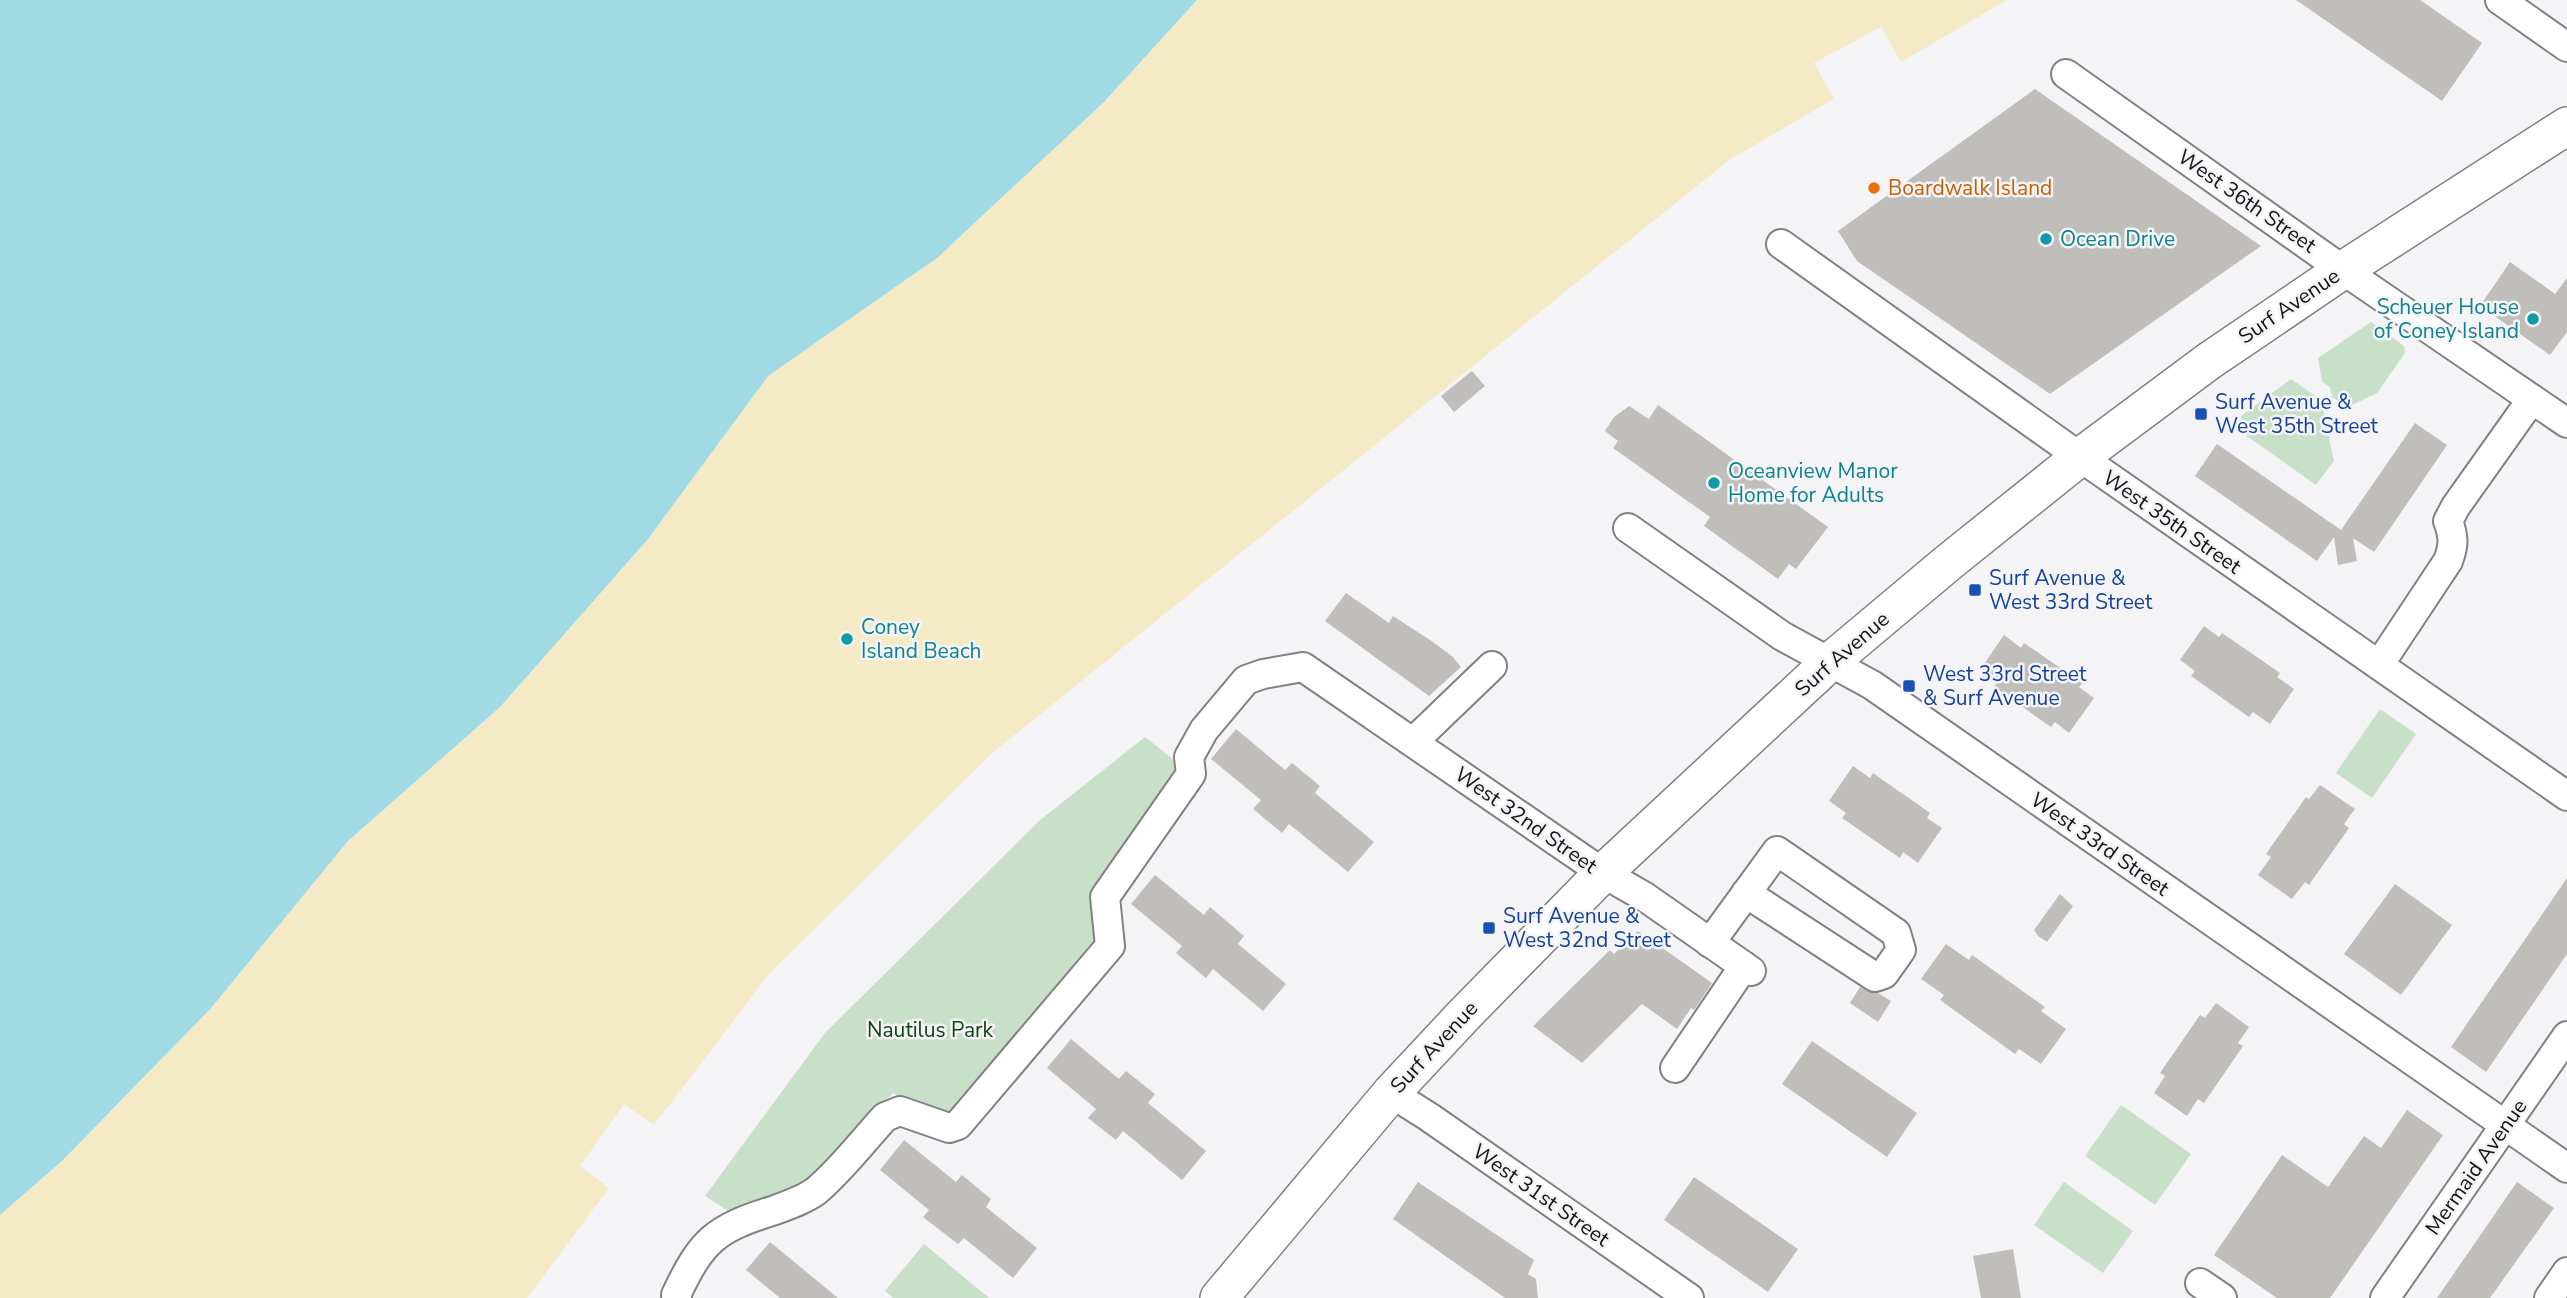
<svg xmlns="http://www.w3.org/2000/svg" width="2567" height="1298" viewBox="0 0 2567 1298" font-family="'Nunito Sans',sans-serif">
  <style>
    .green { fill: #c8dfc8 }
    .sand { fill: #f4eac5 }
    .water { fill: #9fdae5 }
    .building { fill: #c0bebb }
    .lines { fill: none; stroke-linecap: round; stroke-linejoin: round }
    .minor-casing { stroke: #818183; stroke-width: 32 }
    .major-casing { stroke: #818183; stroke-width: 40 }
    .minor { stroke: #fff; stroke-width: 28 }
    .major { stroke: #fff; stroke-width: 37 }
    .food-dot { fill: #e8710a; stroke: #f4f3f6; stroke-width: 2.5 }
    .culture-dot { fill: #0f9aa8; stroke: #f4f3f6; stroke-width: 2.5 }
    .transit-dot { fill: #1a4fb4; stroke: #f4f3f6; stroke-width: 2.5 }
    .labels { text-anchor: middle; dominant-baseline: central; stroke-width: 5; stroke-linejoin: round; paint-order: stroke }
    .food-label { font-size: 21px; fill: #c56008; stroke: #f4f3f6; text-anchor: start }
    .street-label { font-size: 21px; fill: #141415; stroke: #f4f3f6 }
    .culture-label { font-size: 21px; fill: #0d838f; stroke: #f4f3f6; text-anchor: start }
    .transit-label { font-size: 21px; fill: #164399; stroke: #f4f3f6; text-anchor: start }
    .park-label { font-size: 21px; fill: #0f4316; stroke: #f4f3f6 }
  </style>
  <rect width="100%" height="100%" fill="#f4f3f6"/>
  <g class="green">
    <path d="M2371,322l33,24 1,7 -28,40 -29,14 -16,-10 -2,-10 -8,-5 -4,-24z"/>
    <path d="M2291,379l30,21 13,61 -18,24 -69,-49 -6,-20z"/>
    <path d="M2380,709l36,25 -44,64 -36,-25z"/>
    <path d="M1145,737l39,31 -95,132 11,39 -150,181 -57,-27 -97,100 -63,21 -28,-18 120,-163 214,-212z"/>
    <path d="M2121,1105l70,49 -36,51 -70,-49z"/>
    <path d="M2064,1182l69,49 -30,42 -69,-48z"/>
    <path d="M924,1244l65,54h-96l-8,-7z"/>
  </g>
  <path class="sand" d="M1197,0h810l-106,62 -20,-35 -67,36 20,36 -105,61 -737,593 -222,220 -116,152 -30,-21 -44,62 29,22 -82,110h-527v-83l63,-55 148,-152 137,-167 152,-134 148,-168 120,-163 169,-118 167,-156z"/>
  <path class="water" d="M0,0h1197l-93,102 -167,156 -169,118 -120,163 -148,168 -152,134 -137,167 -148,152 -63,55z"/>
  <g class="building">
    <path d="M2296,0h124l62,43 -40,58z"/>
    <path d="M2035,89l226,157 -211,148 -193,-133 -19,-30z"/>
    <path d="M2510,262l45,32 12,-16v54l-17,23 -70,-49z"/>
    <path d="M1472,371l13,15 -31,26 -13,-16z"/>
    <path d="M1658,405l170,122 -32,42 -7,-5 -11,15 -74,-53 6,-9 -97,-69 5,-7 -13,-10 9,-14 15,-11 20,13z"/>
    <path d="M2415,423l32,22 -73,107 -21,-14 4,23 -19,4 -4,-28 -17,24 -122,-85 22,-32 124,86z"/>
    <path d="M1346,593l43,30 4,-7 37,24 22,16 9,11 -32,29 -104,-75z"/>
    <path d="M2204,626l15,11 3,-4 58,40 -3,4 17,12 -24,35 -17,-12 -4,5 -58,-41 4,-5 -15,-11z"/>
    <path d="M2004,635l17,13 3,-5 58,40 -3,4 15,11 -25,35 -14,-11 -4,5 -57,-40 3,-5 -17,-12z"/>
    <path d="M1236,729l49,41 7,-7 28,23 -5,7 59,49 -26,30 -59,-48 -7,9 -29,-24 8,-9 -50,-41z"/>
    <path d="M1853,766l17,12 3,-5 57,40 -3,5 15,10 -24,35 -15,-11 -3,6 -58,-40 4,-5 -17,-12z"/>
    <path d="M2320,785l35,24 -11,15 5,4 -40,57 -4,-3 -13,17 -34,-24 13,-18 -5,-3 40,-57 3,2z"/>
    <path d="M1155,875l49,40 6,-8 34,29 -6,8 48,40 -23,27 -50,-42 -7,9 -30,-25 6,-7 -51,-42z"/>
    <path d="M2567,878v76l-81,118 -35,-25z"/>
    <path d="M2395,884l57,41 -51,70 -57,-41z"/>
    <path d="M2060,894l13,12 -26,36 -9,-6 -4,-6z"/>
    <path d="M1638,931l74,52 -18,27 -3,-2 -14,21 -35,-25 -60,59 -49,-37 77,-76 4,4z"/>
    <path d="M1946,944l23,16 3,-5 73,52 -4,4 25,18 -25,35 -22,-15 -4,5 -75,-54 4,-5 -23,-16z"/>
    <path d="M1860,987l12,6h6l13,8 -13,21 -28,-19z"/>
    <path d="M2216,1003l33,24 -11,16 5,3 -39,57 -6,-4 -11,17 -33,-23 11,-17 -5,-3 40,-58 5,3z"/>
    <path d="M1071,1039l48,40 7,-8 29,23 -7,9 58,48 -24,29 -59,-49 -7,9 -28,-22 8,-9 -49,-41z"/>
    <path d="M1812,1041l105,72 -30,44 -105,-73z"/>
    <path d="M2407,1110l36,25 -113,163h-53l-63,-43 68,-100 46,32 36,-51 17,12z"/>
    <path d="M904,1140l52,42 6,-7 29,24 -5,8 51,41 -24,30 -49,-40 -6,6 -35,-27 6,-7 -49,-40z"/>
    <path d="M1694,1177l104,72 -30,43 -104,-72z"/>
    <path d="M1418,1182l116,78 -6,14 8,5 2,19h-33l-112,-79z"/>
    <path d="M2517,1182l37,26 -64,90h-53z"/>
    <path d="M770,1242l68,56h-58l-34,-28z"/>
    <path d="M2013,1249l8,49h-40l-8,-42z"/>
  </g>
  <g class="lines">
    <defs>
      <g id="minor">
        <path d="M2500,0l67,47"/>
        <path d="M2066,74l277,196 224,153"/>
        <path d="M1781,244l299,213 487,339"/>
        <path d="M1628,528l154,108 90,49 695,483"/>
        <path d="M2379,665l69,-104c6,-16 6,-24 0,-40l8,-15 76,-107"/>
        <path d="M1414,741l78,-75"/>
        <path d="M1710,943l67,-92 119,82 5,17 -17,24 -9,3 -129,-84"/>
        <path d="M1675,1068l69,-102"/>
        <path d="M1391,1093l38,24 260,181"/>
        <path d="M2200,1283l22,15"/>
        <path d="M677,1298l-1,-3c26,-55 39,-66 96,-84 14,-5 32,-11 44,-20 25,-21 47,-50 69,-74l15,-6 49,17 9,-3 152,-179 -5,-49 86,-123 -2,-17 15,-27 42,-50 17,-6 40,-7 300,206 42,24 106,74"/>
        <path d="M2385,1298l182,-262"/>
        <path d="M2549,1298l18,-26"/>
      </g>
      <path id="major" d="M1219,1298l172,-205 71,-76 141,-144 228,-212 118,-99 131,-105 129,-96 134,-91 224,-144"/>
    </defs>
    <use href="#minor" class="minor-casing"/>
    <use href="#major" class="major-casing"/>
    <use href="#minor" class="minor"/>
    <use href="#major" class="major"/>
  </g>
  <circle class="food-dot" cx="1874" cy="188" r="7"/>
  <g class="culture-dot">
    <circle cx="2046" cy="239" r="7"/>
    <circle cx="2533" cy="319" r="7"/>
    <circle cx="1714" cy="483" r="7"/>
    <circle cx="847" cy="639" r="7"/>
  </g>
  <g class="transit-dot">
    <rect x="2194" y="407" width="14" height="14" rx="3.5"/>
    <rect x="1968" y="583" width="14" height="14" rx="3.5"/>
    <rect x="1902" y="679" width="14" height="14" rx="3.5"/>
    <rect x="1482" y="921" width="14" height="14" rx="3.5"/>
  </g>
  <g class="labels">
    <g class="food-label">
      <text x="1888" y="188">Boardwalk Island</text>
    </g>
    <g class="street-label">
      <text transform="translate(2247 201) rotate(35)">West 36th Street</text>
      <text transform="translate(2289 306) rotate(-34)">Surf Avenue</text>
      <text transform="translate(2172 522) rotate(35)">West 35th Street</text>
      <text transform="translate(1842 654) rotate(-41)">Surf Avenue</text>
      <text transform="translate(1526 820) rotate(35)">West 32nd Street</text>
      <text transform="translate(2100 844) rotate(35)">West 33rd Street</text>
      <text transform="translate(1434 1047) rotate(-47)">Surf Avenue</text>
      <text transform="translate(2476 1167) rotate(-55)">Mermaid Avenue</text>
      <text transform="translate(1541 1195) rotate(35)">West 31st Street</text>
    </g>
    <g class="culture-label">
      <text x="2060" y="239">Ocean Drive</text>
      <text x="2519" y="307" text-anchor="end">Scheuer House<tspan x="2519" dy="24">of Coney Island</tspan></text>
      <text x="1728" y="471">Oceanview Manor<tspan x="1728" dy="24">Home for Adults</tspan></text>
      <text x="861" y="627">Coney<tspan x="861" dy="24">Island Beach</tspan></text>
    </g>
    <g class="transit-label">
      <text x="2215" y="402">Surf Avenue &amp;<tspan x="2215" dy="24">West 35th Street</tspan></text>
      <text x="1989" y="578">Surf Avenue &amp;<tspan x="1989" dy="24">West 33rd Street</tspan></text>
      <text x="1923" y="674">West 33rd Street<tspan x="1923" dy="24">&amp; Surf Avenue</tspan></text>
      <text x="1503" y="916">Surf Avenue &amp;<tspan x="1503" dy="24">West 32nd Street</tspan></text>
    </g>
    <g class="park-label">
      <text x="930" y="1030">Nautilus Park</text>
    </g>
  </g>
</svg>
